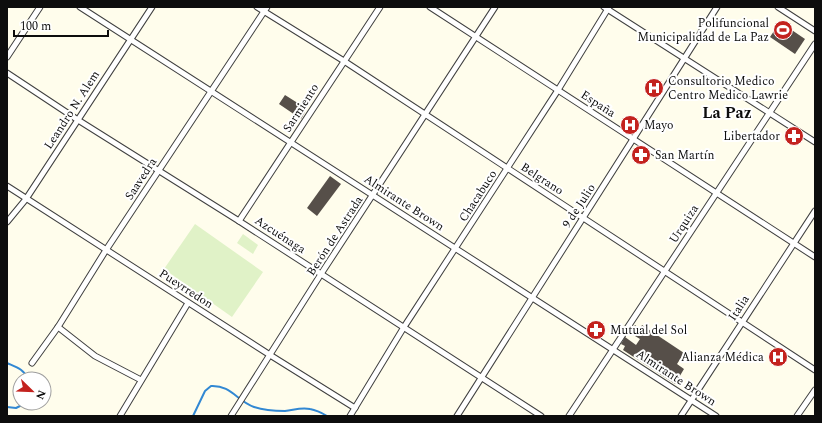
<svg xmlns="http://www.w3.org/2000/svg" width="822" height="423" viewBox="0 0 822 423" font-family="Spectral,serif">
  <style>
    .pitch { fill: #e0f2c7 }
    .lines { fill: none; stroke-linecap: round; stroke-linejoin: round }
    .stream { stroke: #3288d3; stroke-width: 2 }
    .building { fill: #564f49 }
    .street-casing { stroke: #404040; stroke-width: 7 }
    .street { stroke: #fff; stroke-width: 5 }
    .labels { text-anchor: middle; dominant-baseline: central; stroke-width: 4; stroke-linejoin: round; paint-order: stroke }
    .poi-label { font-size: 12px; fill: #0d0d0d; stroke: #fff; text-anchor: start }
    .street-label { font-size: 12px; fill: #0d0d0d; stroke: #fff }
    .district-label { font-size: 16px; font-weight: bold; fill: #0d0d0d; stroke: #fff }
  </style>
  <rect width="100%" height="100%" fill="#fffdec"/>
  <g class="pitch">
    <path d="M195,224l68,48 -31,45 -68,-48z"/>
    <path d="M243,234l15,11 -5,9 -16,-11z"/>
  </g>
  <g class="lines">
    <g class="stream">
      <path d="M7,363c9,4 17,6 21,16"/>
      <path d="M7,407l9,1 10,-5"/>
      <path d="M193,416l12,-25 6,-5c20,-1 26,15 43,21 9,3 22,4 31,4 9,-1 16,-4 25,-2 6,1 12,4 17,7"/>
    </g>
  </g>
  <g class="building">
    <path d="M780,22l25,17 -10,15 -25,-17z"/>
    <path d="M285,95l19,12 -2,3 3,2 -4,7 -22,-15z"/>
    <path d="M330,176l11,8 -24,32 -10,-8z"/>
    <path d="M635,325l5,4 2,-4 42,28 -7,11 7,5 -9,15 -52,-34 2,-4 -4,-2 4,-7 11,8 4,-6 -10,-6z"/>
  </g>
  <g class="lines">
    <defs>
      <g id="street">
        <path d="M80,7l636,409"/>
        <path d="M257,7l87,54 471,309"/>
        <path d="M430,7l385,250"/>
        <path d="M604,7l211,135"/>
        <path d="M778,7l37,24"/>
        <path d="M7,57l33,-50"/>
        <path d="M7,73l71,47 161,101 302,195"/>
        <path d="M7,186l263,169 85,53"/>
        <path d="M239,221l141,-214"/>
        <path d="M7,222l19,-23 126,-192"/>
        <path d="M58,327l37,29 46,24"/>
        <path d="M32,363l26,-36 48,-77 161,-243"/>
        <path d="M120,416l68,-113"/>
        <path d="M231,416l90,-142 174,-267"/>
        <path d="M350,416l54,-89 154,-237 51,-83"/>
        <path d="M457,416l260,-409"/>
        <path d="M569,416l246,-372"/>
        <path d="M681,416l134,-205"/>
        <path d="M797,416l18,-26"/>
      </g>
    </defs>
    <use href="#street" class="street-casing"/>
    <use href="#street" class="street"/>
  </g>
  <defs>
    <symbol id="stadium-disc" viewBox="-11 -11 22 22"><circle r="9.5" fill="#c3221e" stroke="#fff"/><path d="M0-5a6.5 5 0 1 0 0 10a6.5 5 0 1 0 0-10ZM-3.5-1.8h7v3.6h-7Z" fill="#fff"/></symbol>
    <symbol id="hospital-disc" viewBox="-11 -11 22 22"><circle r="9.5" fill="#c3221e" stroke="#fff"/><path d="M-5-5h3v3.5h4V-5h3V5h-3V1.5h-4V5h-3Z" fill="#fff"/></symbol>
    <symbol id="pharmacy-disc" viewBox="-11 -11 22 22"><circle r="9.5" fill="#c3221e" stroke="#fff"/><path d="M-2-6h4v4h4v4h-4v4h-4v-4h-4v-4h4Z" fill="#fff"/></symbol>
  </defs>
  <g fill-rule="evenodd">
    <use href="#stadium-disc" x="772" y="19" width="22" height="22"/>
    <use href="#hospital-disc" x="643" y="77" width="22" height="22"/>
    <use href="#hospital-disc" x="619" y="114" width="22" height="22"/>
    <use href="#pharmacy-disc" x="783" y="125" width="22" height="22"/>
    <use href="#pharmacy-disc" x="630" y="144" width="22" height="22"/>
    <use href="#pharmacy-disc" x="585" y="319" width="22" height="22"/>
    <use href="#hospital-disc" x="767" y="346" width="22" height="22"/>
  </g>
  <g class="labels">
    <g class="poi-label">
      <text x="769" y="23" text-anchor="end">Polifuncional<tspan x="769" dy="14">Municipalidad de La Paz</tspan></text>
      <text x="668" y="81">Consultorio Medico<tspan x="668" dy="14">Centro Medico Lawrie</tspan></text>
      <text x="644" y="125">Mayo</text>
      <text x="780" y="136" text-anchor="end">Libertador</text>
      <text x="655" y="155">San Martín</text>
      <text x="610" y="330">Mutual del Sol</text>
      <text x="764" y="357" text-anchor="end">Alianza Médica</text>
    </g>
    <g class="street-label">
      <text transform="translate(598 104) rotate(33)">España</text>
      <text transform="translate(301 108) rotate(-57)">Sarmiento</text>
      <text transform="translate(72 110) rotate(-57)">Leandro N. Alem</text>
      <text transform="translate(141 179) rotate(-57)">Saavedra</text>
      <text transform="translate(542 179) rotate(33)">Belgrano</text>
      <text transform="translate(478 196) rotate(-57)">Chacabuco</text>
      <text transform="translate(404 203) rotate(33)">Almirante Brown</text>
      <text transform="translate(579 206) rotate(-57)">9 de Julio</text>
      <text transform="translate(684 224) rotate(-57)">Urquiza</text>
      <text transform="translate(280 235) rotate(33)">Azcuénaga</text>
      <text transform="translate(335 236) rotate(-57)">Berón de Astrada</text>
      <text transform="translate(186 289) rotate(33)">Pueyrredon</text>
      <text transform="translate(739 308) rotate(-57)">Italia</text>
      <text transform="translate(676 378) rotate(33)">Almirante Brown</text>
    </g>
    <g class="district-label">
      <text x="727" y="113">La Paz</text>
    </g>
  </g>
  <rect width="822" height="423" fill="none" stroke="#0d0d0d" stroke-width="16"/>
  <g transform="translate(32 391) rotate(113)"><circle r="19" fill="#ffffff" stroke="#9e9e9e"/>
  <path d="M0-3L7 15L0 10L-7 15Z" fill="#c3221e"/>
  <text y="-6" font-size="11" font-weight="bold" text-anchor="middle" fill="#0d0d0d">N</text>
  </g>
  <path d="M14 30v6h94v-6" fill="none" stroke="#0d0d0d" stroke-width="2"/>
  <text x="20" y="30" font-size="12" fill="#0d0d0d" stroke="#ffffff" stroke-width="3" paint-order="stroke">100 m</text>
</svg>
